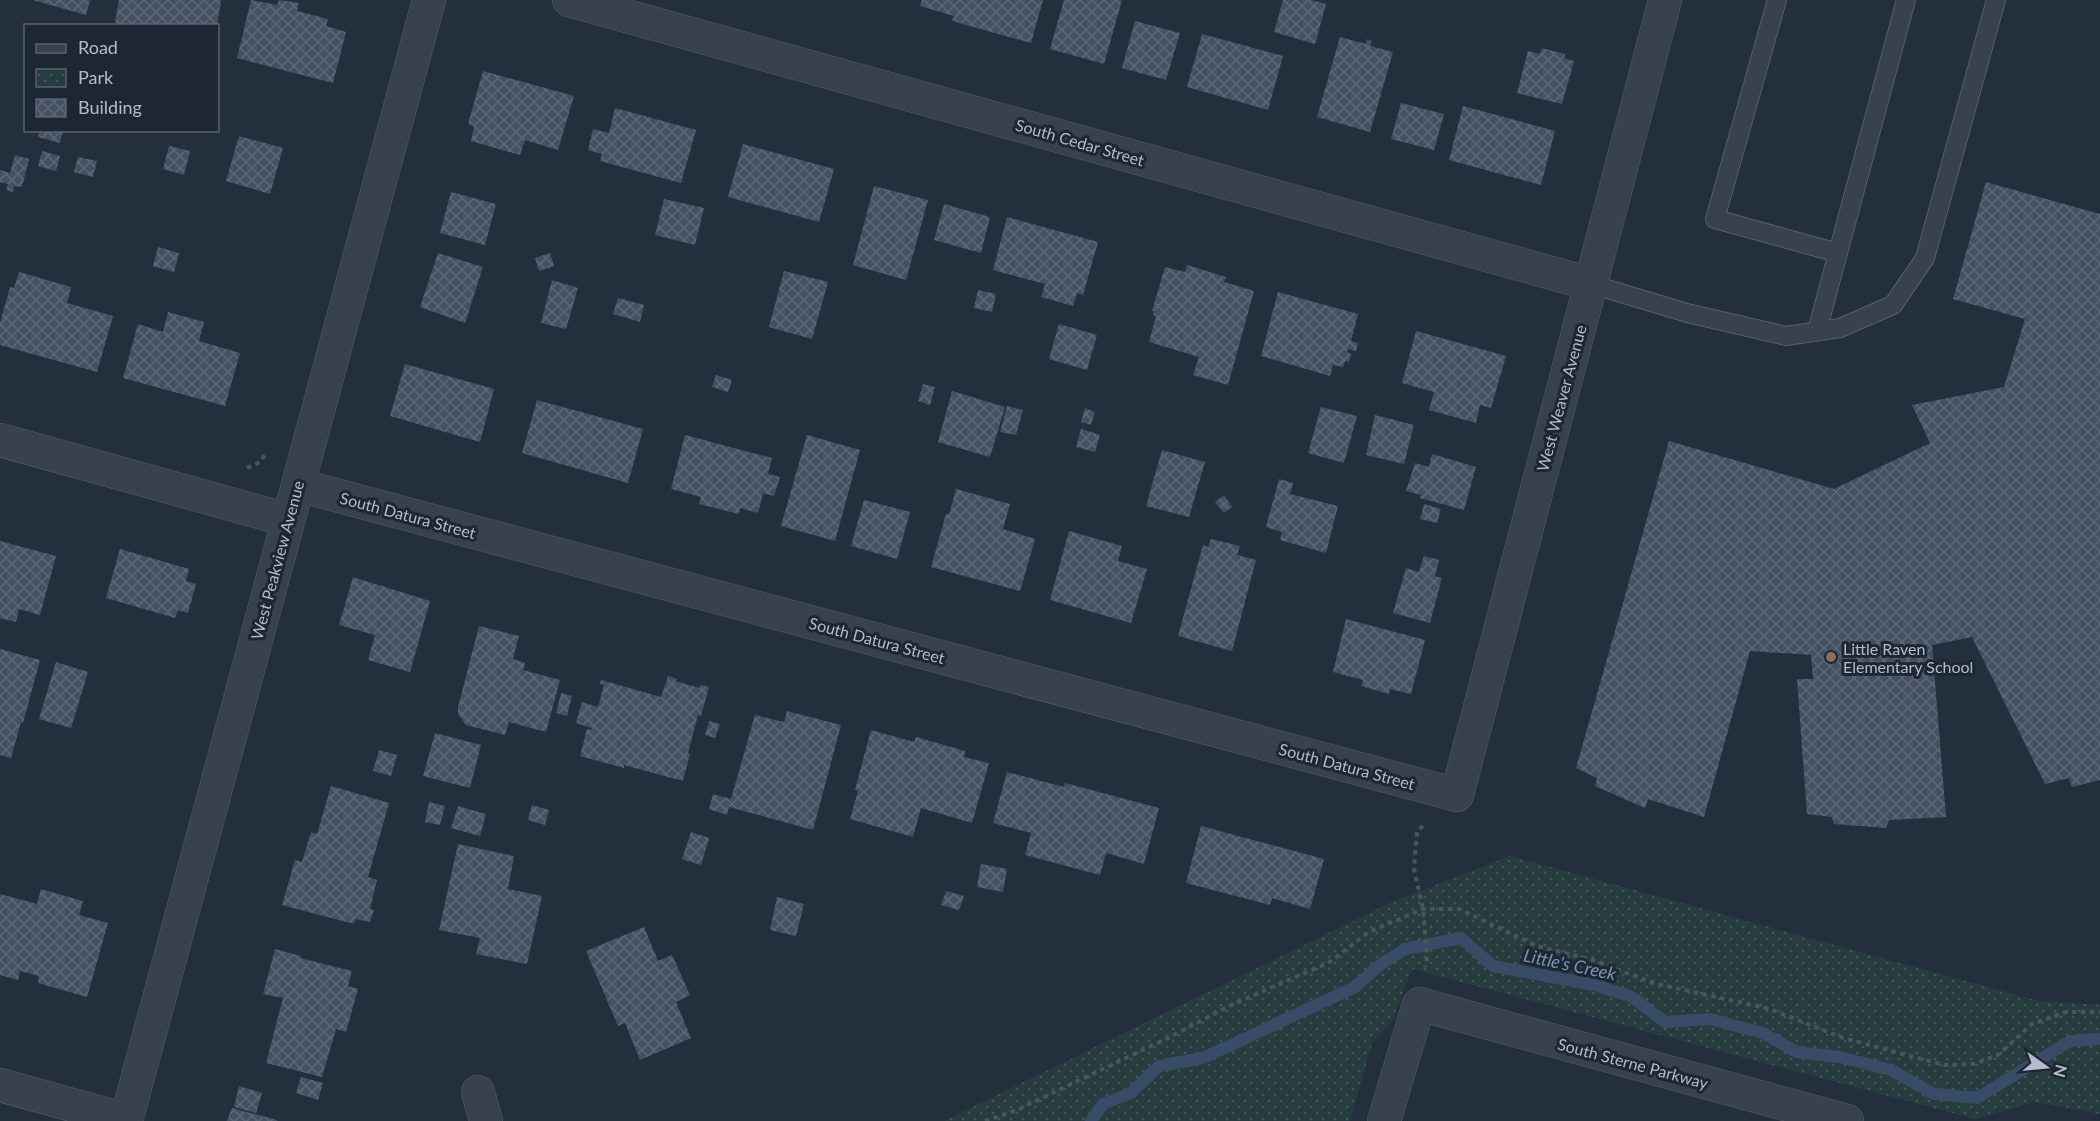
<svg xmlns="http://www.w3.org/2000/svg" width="2100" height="1121" viewBox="0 0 2100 1121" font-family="Lato,sans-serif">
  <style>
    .park { fill: url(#park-dots) }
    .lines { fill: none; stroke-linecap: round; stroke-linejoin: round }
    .stream { stroke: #394c67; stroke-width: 12 }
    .building { fill: url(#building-cross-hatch) }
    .service-casing { stroke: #565f6c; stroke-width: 20 }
    .minor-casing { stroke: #565f6c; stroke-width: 34 }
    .path { stroke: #44595c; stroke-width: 4; stroke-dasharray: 4.5 4.5; stroke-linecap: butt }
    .service { stroke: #38414e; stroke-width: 18 }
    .minor { stroke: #38414e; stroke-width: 33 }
    .education-dot { fill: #8d6e63; stroke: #1d2633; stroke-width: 2 }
    .labels { text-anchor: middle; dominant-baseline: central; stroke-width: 6; stroke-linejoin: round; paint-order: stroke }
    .street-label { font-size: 16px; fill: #b4bcc9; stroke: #1d2633 }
    .poi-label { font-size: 16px; fill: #b4bcc9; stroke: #1d2633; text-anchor: start }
    .water-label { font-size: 18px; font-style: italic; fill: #7c92b1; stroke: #1d2633 }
  </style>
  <defs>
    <pattern id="park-dots" width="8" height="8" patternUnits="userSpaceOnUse" patternTransform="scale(1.5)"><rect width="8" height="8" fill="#263c3f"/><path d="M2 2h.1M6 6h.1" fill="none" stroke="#435659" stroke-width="1.8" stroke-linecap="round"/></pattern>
    <pattern id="building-cross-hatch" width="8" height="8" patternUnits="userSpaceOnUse" patternTransform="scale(1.5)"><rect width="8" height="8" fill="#455162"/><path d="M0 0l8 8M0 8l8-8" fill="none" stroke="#5d6877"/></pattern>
  </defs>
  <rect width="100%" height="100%" fill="#242f3e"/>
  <path class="park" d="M1510,856l529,145 61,4v109l-65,-12 -60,17 -563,-150 -20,53 -20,21 -22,78h-406l448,-219z"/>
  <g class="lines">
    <path class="stream" d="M1091,1121l12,-17 28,-11 28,-27 44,-8 152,-71 26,-23 24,-15 56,-11 32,28 102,19 37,12 33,25 45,-3 53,14 34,19 43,5 51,13 43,24 43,4 93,-57 30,-2"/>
  </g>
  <g class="building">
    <path d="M33,0h57l-4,15z"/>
    <path d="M119,0h102l-4,26h-92l-10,-3z"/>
    <path d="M251,0l26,5 2,-5 20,3 -2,8 31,8 -2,7 20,6 -13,51 -96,-25z"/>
    <path d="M922,0h121l-12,43 -79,-22 2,-5 -34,-10z"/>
    <path d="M1064,0h58l-18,64 -54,-15z"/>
    <path d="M1283,0h28l15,4 -11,40 -41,-12z"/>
    <path d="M1135,21l45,12 -14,47 -44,-12z"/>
    <path d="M1202,34l81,22 -15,54 -81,-23z"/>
    <path d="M1340,37l26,7 1,-5 5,2 -2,5 23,6 -23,80 -53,-15z"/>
    <path d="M1542,48l23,6 -1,4 10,3 -12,43 -45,-11 11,-42 12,3z"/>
    <path d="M483,71l91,25 -16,54 -33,-10 -5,15 -49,-14 3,-15 -6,-2z"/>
    <path d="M1401,103l43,11 -10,36 -43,-11z"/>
    <path d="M1463,106l92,25 -14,54 -92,-25z"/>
    <path d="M615,108l81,22 -15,53 -81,-22 2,-7 -14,-4 5,-21 16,4z"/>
    <path d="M40,130h23l-3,13 -22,-6z"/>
    <path d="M239,136l44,12 -13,46 -44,-13z"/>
    <path d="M743,144l91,25 -15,53 -91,-25z"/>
    <path d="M169,146l21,5 -6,24 -21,-6z"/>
    <path d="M42,151l18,5 -4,15 -18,-5z"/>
    <path d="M15,155l14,4 -7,28 -8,-1 -1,6 -7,-2 2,-6 -8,-2v-12l10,3z"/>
    <path d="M78,157l19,4 -4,16 -19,-5z"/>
    <path d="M1986,182l114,32v566l-28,7 -3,-9 -24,6 -73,-147 -40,8 14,172 -57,3 -3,8 -52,-4 -2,-7 -25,-3 -10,-135h16l-2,-24 -61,-4 -46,166 -56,-18 -3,9 -50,-22 2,-8 -21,-10 93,-327 165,48 96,-46 -18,-38 92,-18 21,-68 -72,-20z"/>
    <path d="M874,186l54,14 -22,80 -53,-15z"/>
    <path d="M451,192l45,12 -11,41 -45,-12z"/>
    <path d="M664,199l40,9 -9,37 -40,-10z"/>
    <path d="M944,204l46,13 -9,36 -47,-13z"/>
    <path d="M1007,217l91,25 -15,53 -6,-2 -4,13 -32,-9 4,-13 -52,-14z"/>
    <path d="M158,247l21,6 -5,19 -21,-6z"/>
    <path d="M438,253l45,14 -18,56 -45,-16z"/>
    <path d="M550,253l4,13 -15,5 -4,-13z"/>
    <path d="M1187,265l39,12 -2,5 30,9 -26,94 -35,-10 6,-18 -50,-15 7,-26 -3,-1 1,-4h-2l13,-44 20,5z"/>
    <path d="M784,271l44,11 -16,57 -43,-12z"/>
    <path d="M19,272l52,15 -4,16 46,13 -16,56 -97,-27v-22l10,-36 4,1z"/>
    <path d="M552,280l26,8 -12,41 -25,-6z"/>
    <path d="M978,290l18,4 -4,18 -18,-4z"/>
    <path d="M1278,292l80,22 -7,27 7,2 -2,8 -8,-2 -1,3 4,2 -2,8 -4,-1 -2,6 -10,-2 -3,11 -69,-20z"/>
    <path d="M618,298l26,7 -4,17 -27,-8z"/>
    <path d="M168,312l36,10 -5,19 41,12 -15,53 -102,-28 15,-54 25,8z"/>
    <path d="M1059,324l38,11 -10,35 -38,-11z"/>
    <path d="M1416,331l90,25 -15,52 -11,-3 -4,18 -47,-13 5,-18 -32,-9z"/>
    <path d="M405,364l89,25 -14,53 -90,-26z"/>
    <path d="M716,375l16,5 -4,12 -16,-5z"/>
    <path d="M923,384l12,3 -5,18 -12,-4z"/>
    <path d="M952,391l53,16 -15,50 -52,-15z"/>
    <path d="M537,400l106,29 -15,54 -106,-30z"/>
    <path d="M1007,406l16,4 -7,25 -16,-3z"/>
    <path d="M1321,407l36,9 -13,47 -36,-10z"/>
    <path d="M1085,408l10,4 -4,13 -10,-3z"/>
    <path d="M1375,415l39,10 -10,39 -38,-9z"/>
    <path d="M1081,429l19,6 -5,17 -19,-5z"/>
    <path d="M685,435l87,23 -4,16 12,3 -6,19 -11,-3 -5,20 -18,-5 -1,6 -40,-10 2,-7 -30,-8z"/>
    <path d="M807,435l53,15 -25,91 -54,-15z"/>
    <path d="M1162,450l43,12 -16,55 -43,-11z"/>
    <path d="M1432,454l44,13 -12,43 -44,-12 1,-3 -15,-4 9,-28 14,4z"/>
    <path d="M1279,479l14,4 -3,11 48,12 -12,47 -46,-13 2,-8 -16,-5z"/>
    <path d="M956,489l54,15 -7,25 32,10 -15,52 -89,-24 15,-53 3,1z"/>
    <path d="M1224,495l8,12 -8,6 -9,-11z"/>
    <path d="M864,500l46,12 -13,47 -46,-13z"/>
    <path d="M1424,504l17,5 -4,14 -17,-4z"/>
    <path d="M1069,531l53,15 -4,15 29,8 -16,54 -81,-23z"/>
    <path d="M1211,539l29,7 -3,9 19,5 -24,91 -54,-15 25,-91 5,2z"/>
    <path d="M0,541l56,15 -16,59 -21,-6 -3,13 -16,-4z"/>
    <path d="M120,549l69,20 -3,12 10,3 -8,29 -10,-3 -3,8 -69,-20z"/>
    <path d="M1424,556l15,4 -4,16 7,2 -12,45 -37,-10 13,-45 13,4z"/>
    <path d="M353,577l77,24 -20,71 -42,-12 7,-25 -36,-10z"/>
    <path d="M1346,619l79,21 -14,54 -21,-5 -1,5 -28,-8 2,-6 -30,-8z"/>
    <path d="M479,626l40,10 -6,23 12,4 -2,7 37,10 -14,52 -37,-10 -4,13 -39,-10 -8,-11v-7z"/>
    <path d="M0,649l40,11 -17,63 -2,-1 -10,36 -11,-3z"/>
    <path d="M56,662l32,10 -17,56 -32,-9z"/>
    <path d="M668,676l9,3 -2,2 25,7v-3l9,2 -8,29 -3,-1 -10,38 2,1 -7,27 -59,-16v3l-44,-12 7,-27 4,1 1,-2 -16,-5 6,-21 16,5 6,-22 -4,-1 1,-4 60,17z"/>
    <path d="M561,693l11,3 -5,20 -11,-3z"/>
    <path d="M787,711l54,14 -28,105 -84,-23 -2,8 -18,-6 4,-15 18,5 24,-84 29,7z"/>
    <path d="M709,721l11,3 -5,14 -10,-3z"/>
    <path d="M871,730l43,12 2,-5 49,14 -1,6 25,6 -17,60 -51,-15 -8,29 -63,-18 8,-28 -3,-1z"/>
    <path d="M435,733l46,12 -11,43 -47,-12z"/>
    <path d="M379,750l18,5 -6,21 -18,-5z"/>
    <path d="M1007,772l57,15 1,-4 94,25 -15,56 -38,-11 -6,22 -75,-20 6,-22 -38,-10z"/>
    <path d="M331,786l58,17 -21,74 9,3 -7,29 4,1 -4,12 -15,-3 -1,5 -72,-19 13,-45 7,2 9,-30 6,2z"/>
    <path d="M429,802l16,4 -5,19 -15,-3z"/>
    <path d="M532,805l17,5 -4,15 -17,-5z"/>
    <path d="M458,806l28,8 -6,22 -29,-8z"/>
    <path d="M1201,826l123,33 -14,50 -38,-11 -2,7 -84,-22z"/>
    <path d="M691,832l18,6 -8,27 -19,-6z"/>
    <path d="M458,844l56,12 -6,33 34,7 -15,68 -51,-10 4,-16 -41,-8z"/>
    <path d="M981,864l26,5 -4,23 -26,-5z"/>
    <path d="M41,889l42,12 -4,14 29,8 -21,74 -49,-14 1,-7 -19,-5 -2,9 -18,-5v-81l37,10z"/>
    <path d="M946,891l18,5 -5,14 -18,-5z"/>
    <path d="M777,897l27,7 -8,32 -26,-6z"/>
    <path d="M644,927l14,34 14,-6 18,40 -14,7 15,36 -51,22 -15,-37 -7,3 -32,-75z"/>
    <path d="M275,949l26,7 -1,2 52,13 -4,15 10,3 -12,43 -10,-3 -14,48 -56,-14 17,-65 -20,-4z"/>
    <path d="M301,1077l22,6 -5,17 -22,-7z"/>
    <path d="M239,1086l23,7 -6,20 -22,-6z"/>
    <path d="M232,1108l45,12v1h-50z"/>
  </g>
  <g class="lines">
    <defs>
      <g id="service">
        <path d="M1777,0l-62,219 123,34"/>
        <path d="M1591,284l96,29 99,23 54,-8 53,-23 32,-47 71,-258"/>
        <path d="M1817,331l89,-331"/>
      </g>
      <g id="minor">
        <path d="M569,0l1022,284"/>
        <path d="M0,440l288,80"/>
        <path d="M298,485l1159,310 208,-795"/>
        <path d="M0,1085l126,35"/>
        <path d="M478,1092l8,29"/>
        <path d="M126,1121l303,-1121"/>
        <path d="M1384,1121l35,-117 428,117"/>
      </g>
    </defs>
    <use href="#service" class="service-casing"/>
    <use href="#minor" class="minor-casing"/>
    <g class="path">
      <path d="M247,468l13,-6 6,-9"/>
      <path d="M1423,826l-6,5 -3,38 9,40 4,49 -2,9"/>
      <path d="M985,1121l32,-11 155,-74 59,-31 97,-42 41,-31 54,-23h36l78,37 56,14 60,23 117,26 73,29 101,27 30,-1 24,-9 34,-31 34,-12h34"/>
    </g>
    <use href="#service" class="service"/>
    <use href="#minor" class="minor"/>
  </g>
  <circle class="education-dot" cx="1831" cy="657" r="6"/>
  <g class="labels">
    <g class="street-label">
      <text transform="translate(1080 142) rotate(16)">South Cedar Street</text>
      <text transform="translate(1561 398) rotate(-75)">West Weaver Avenue</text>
      <text transform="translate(408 515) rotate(15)">South Datura Street</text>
      <text transform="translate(277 560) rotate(-75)">West Peakview Avenue</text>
      <text transform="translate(877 640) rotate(15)">South Datura Street</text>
      <text transform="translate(1347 766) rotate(15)">South Datura Street</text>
      <text transform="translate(1633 1063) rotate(15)">South Sterne Parkway</text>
    </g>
    <g class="poi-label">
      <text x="1843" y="648">Little Raven<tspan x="1843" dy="18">Elementary School</tspan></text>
    </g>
    <g class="water-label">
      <text transform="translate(1570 964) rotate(12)">Little's Creek</text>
    </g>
  </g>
  <rect x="24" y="24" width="195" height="108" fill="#1d2633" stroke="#59626f" stroke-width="1.5"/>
  <rect x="36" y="44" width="30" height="9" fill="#38414e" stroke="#59626f" stroke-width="1.5"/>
  <text x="78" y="54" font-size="18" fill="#b4bcc9">Road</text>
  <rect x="36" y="69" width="30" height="18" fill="url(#park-dots)" stroke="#59626f" stroke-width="1.5"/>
  <text x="78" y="84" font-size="18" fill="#b4bcc9">Park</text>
  <rect x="36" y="99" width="30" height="18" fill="url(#building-cross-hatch)" stroke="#59626f" stroke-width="1.5"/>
  <text x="78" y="114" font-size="18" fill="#b4bcc9">Building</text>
  <g transform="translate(2046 1067) rotate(105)" stroke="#1d2633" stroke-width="4.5" paint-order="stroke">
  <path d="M0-4.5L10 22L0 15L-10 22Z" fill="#b4bcc9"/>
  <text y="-9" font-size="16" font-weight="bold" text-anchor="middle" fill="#b4bcc9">N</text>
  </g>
</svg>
